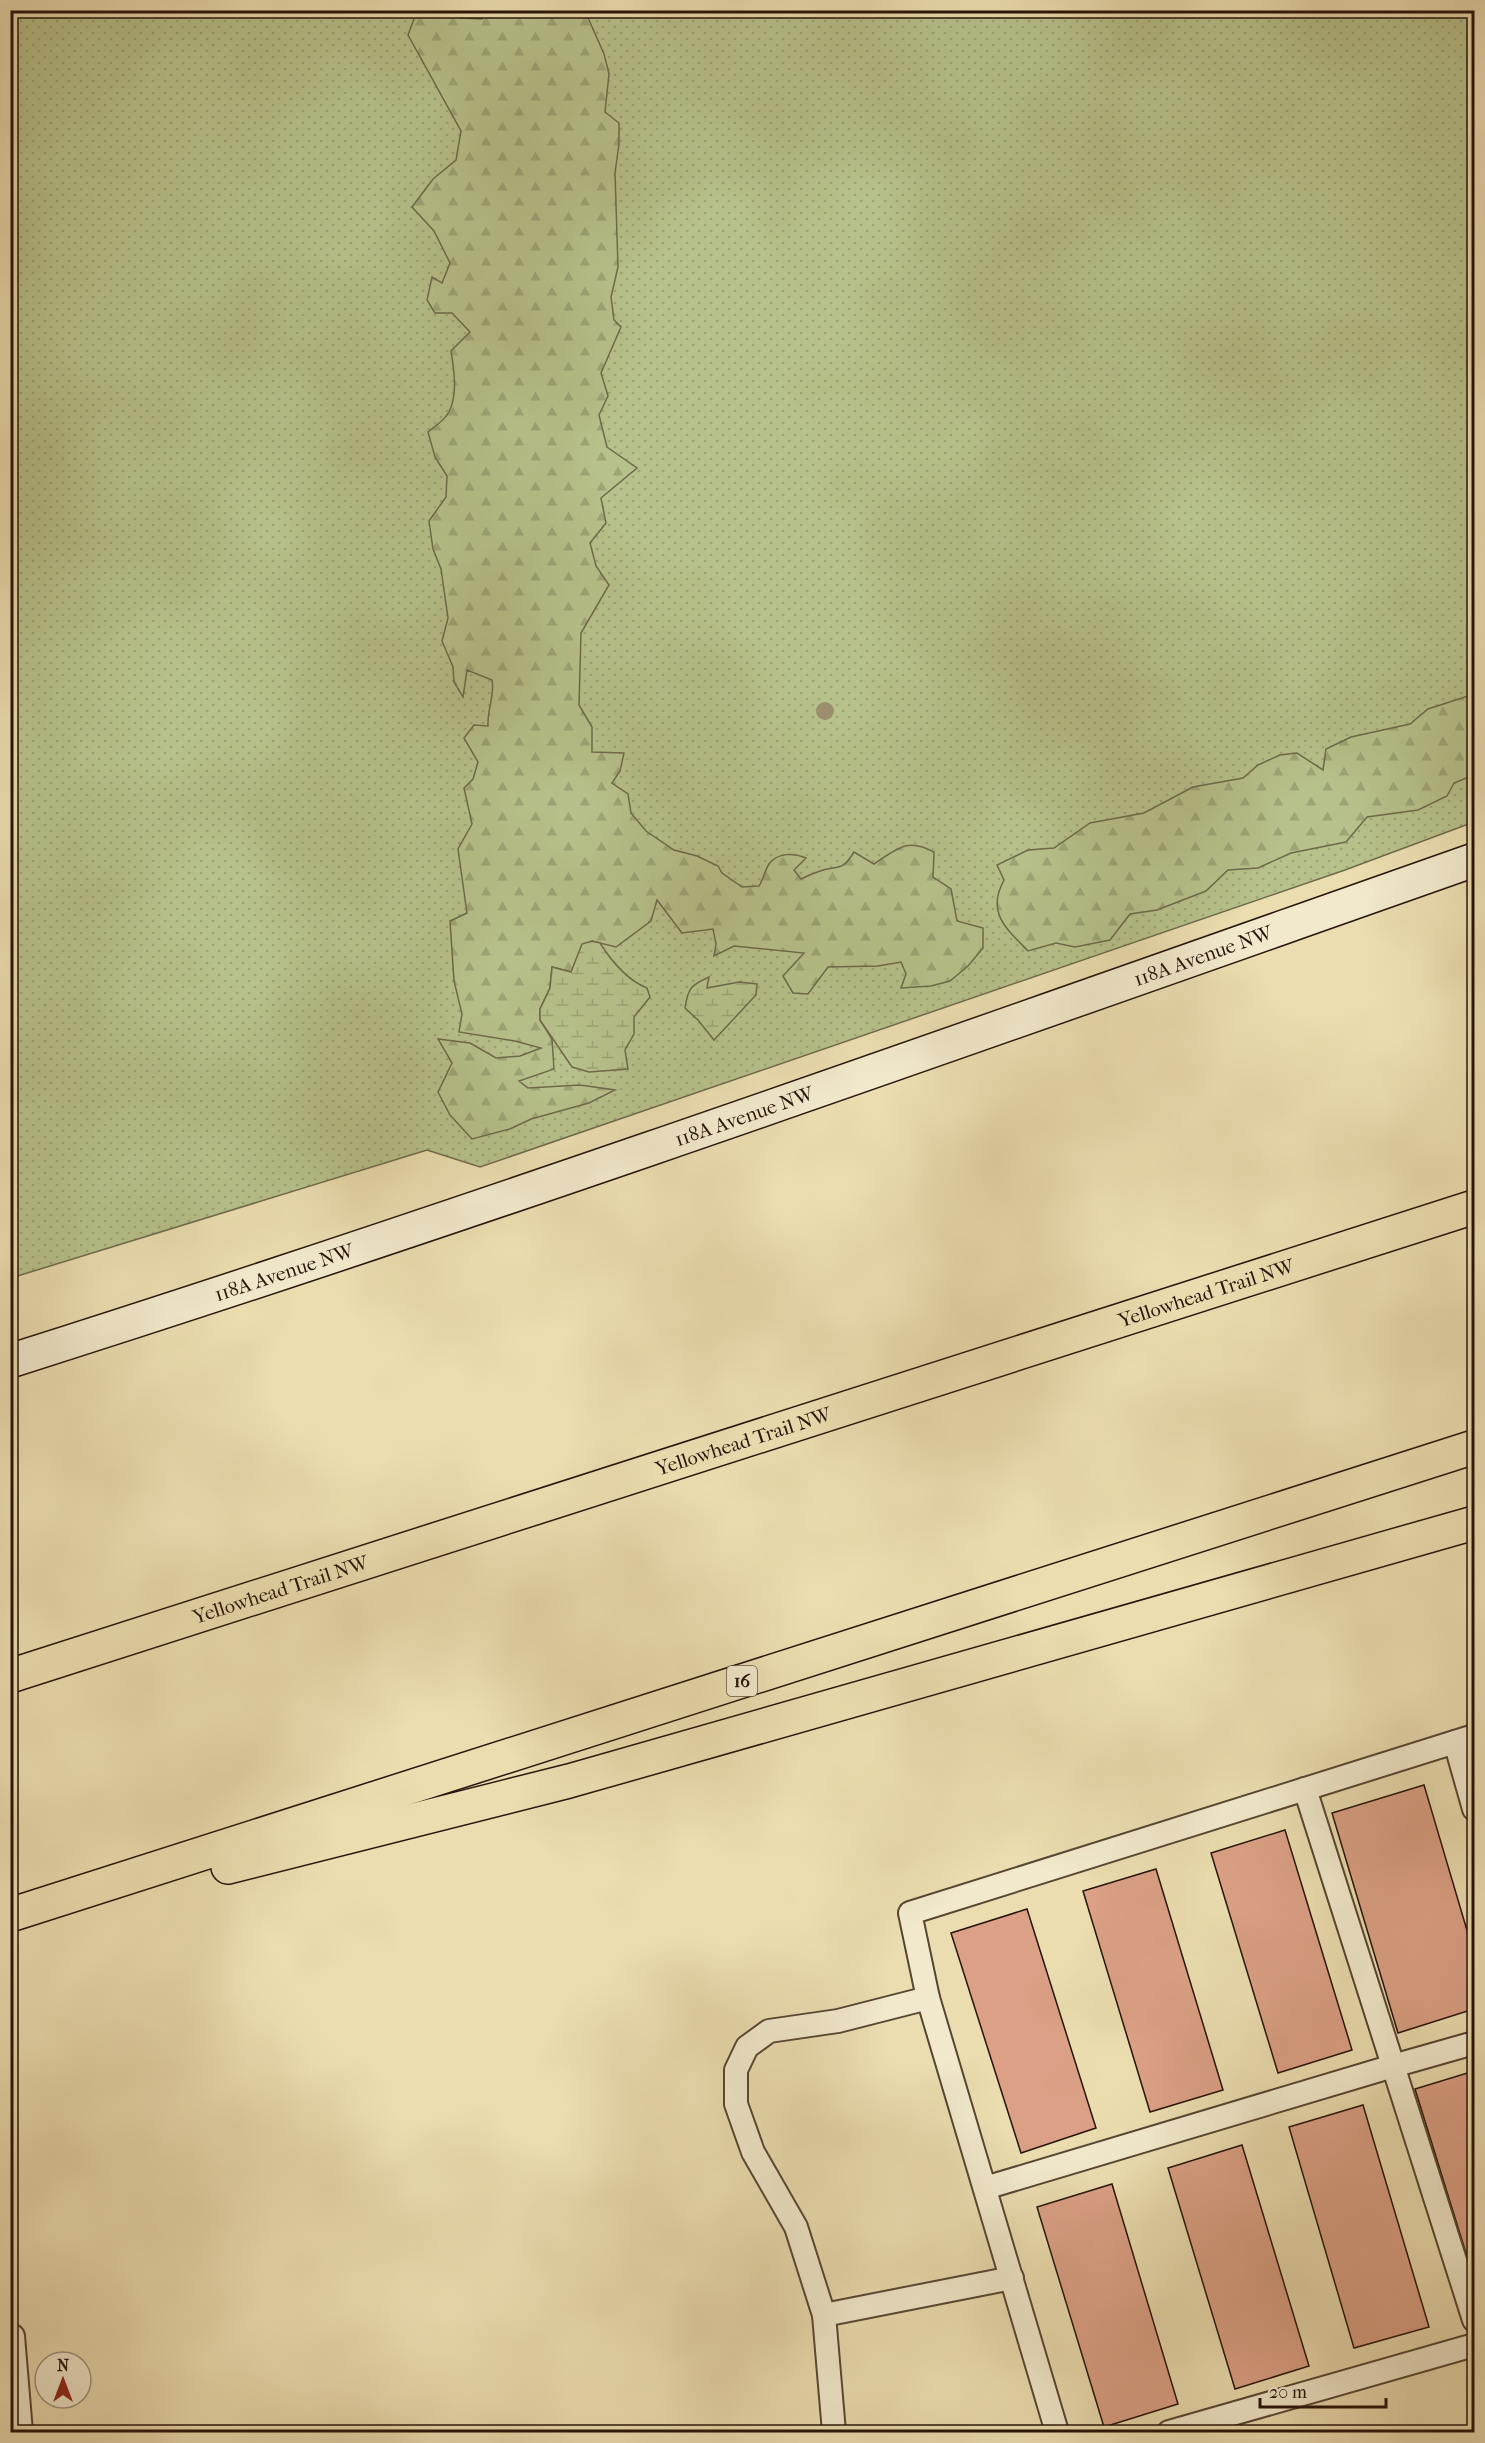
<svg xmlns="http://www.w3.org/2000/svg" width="1485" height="2443" viewBox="0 0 1485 2443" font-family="'IM FELL French Canon',serif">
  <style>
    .grass { fill: url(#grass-dots); stroke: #6e6a4a; stroke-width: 1.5 }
    .forest { fill: url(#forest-firs); stroke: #6e6a4a; stroke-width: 1.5 }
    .wetland { fill: url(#wetland-marsh); stroke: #6e6a4a; stroke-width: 1.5 }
    .building { fill: #dba085; stroke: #261308; stroke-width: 1.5 }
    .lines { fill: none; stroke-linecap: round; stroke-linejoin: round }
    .lane-casing { stroke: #574632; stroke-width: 26 }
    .secondary-casing { stroke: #261308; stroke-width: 36 }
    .highway-casing { stroke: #261308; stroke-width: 36 }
    .lane { stroke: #f2e9cc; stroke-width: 22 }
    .secondary { stroke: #f2e9cc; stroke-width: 33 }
    .highway { stroke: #ebddb0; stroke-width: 33 }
    .tree { fill: #9b8f6d }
    .labels { text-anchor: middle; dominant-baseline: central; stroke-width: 4.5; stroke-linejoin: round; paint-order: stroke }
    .shield { fill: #f2e9cc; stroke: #635343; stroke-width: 1.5 }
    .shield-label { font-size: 18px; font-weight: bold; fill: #261308 }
    .street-label { font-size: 20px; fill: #261308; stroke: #f2e9cc }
  </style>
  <defs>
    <pattern id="grass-dots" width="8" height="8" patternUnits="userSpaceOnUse" patternTransform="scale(1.5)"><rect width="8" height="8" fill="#b7c18b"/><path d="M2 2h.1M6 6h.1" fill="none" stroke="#9da576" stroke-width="1.8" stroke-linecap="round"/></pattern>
    <pattern id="forest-firs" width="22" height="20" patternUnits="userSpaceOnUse" patternTransform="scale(1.5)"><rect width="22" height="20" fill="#b7c18b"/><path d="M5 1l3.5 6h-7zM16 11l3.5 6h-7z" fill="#9da576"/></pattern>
    <pattern id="wetland-marsh" width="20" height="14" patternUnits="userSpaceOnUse" patternTransform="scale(1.5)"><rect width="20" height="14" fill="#b7c18b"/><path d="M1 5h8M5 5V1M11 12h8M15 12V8" fill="none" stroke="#9da576"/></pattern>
  </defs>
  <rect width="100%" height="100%" fill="#ebddb0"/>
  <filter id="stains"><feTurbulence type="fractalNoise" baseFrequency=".00333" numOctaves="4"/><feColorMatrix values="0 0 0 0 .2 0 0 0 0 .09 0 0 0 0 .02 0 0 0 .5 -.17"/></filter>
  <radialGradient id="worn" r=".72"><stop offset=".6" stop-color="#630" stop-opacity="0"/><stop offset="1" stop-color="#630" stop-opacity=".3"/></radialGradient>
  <path class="grass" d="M11,11h1463v811l-129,48 -865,297 -53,-17 -416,128z"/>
  <g class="forest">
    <path d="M417,11h43l1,7 21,1 3,-8h100l19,43 5,20 -4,38 14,11v21l-4,29 3,94 -7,30 3,23 7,7 -20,46 7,23 -9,19 8,32 30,21 -36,30 5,25 -16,20 6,23 13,19 -28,48 -2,72 13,22v25l32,1 -4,18 -8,12 16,11 3,19 15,18 28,19 23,6 21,10 4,7 20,14 17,-1c4,-6 6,-16 10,-22 9,-12 25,-11 37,-6l-12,12 7,9c6,-3 13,-6 19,-8 18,-6 22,1 34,-19l20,12c23,-15 33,-27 60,-12l-1,25 18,12 6,32 26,7v20l-15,18 -18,15 -19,5 -30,2 5,-14 -5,-12 -23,4 -50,1 -20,27 -15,-1 -10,-17 21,-23 -70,-7 -20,10 2,-12 -3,-15 -31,4 -25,-33 -6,21 -35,26 -24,-6 -21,31 -19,-5 -2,21 -10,21v11l12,19 2,30 -35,12 9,7 52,-3 35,5 -26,13 -58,16 -21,10 -38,10 -22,-24 -12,-23 14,-29 -14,-24 32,4 26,15 24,-2 21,-8 -26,-7 -56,-9 3,-18 -8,-33 -4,-60 17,-8 -9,-64 14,-25 -8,-36 9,-9 5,-17 -14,-24 10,-13 14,1c-1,-16 7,-31 4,-46l-25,-10 -4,27 -9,-15 -1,-15 -11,-26 6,-23 -7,-49 -8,-20 -4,-28 17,-24 1,-21 -12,-19 -7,-25c6,-5 17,-12 21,-20 9,-18 5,-42 2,-61l19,-19 -18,-19h-17l-8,-13 5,-23 10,6 8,-20 -16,-32 -22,-24 21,-28 23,-19 5,-29 -53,-96z"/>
    <path d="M1474,694v81l-20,8 -7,13 -29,14 -51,7 -21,25 -55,11 -33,15 -30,2 -22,21 -49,19 -27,4 -20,26 -35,7 -19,-4 -28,8c-22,-23 -42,-38 -24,-71l-7,-15 31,-15 26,-2 36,-25 54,-10 49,-26 50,-9 15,-13 22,-10 17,-2 26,17 3,-21 25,-12 59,-13 18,-15z"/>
  </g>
  <g class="wetland">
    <path d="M592,941l8,2c12,19 27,37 47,45l3,9 -16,20v17l-9,16 3,19 -39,3 -17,-5 -32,-47v-11l10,-21 2,-21 19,5 11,-28z"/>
    <path d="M709,977l-2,11 32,-6 18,2 -1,11 -42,45 -16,-20 -13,-12c3,-20 6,-23 24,-31z"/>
  </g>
  <g class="building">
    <path d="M1424,1785l50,169v55l-76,24 -66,-220z"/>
    <path d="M1285,1830l67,220 -74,23 -67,-220z"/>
    <path d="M1156,1869l67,221 -73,22 -67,-221z"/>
    <path d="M1027,1909l69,219 -75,25 -70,-220z"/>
    <path d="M1474,2071v208l-59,-190z"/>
    <path d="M1363,2105l66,222 -75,21 -65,-221z"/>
    <path d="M1242,2145l67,221 -74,23 -67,-221z"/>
    <path d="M1112,2184l66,220 -74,23 -67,-220z"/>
  </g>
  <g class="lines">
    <defs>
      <g id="lane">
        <path d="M1455,1742l19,67"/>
        <path d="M1305,1789l169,531"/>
        <path d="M985,2188l408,-122 81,-23"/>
        <path d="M824,2315l188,-37"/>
        <path d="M10,2336h3l8,96"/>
        <path d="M834,2432l-10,-117 -28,-88 -43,-75 -17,-48v-34l11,-23 22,-16 69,-10 90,-23"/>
        <path d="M1057,2432l-129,-434 -18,-85 564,-177"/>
        <path d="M1169,2432l305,-87"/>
      </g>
      <g id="secondary">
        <path id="s1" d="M10,1361c492,-156 978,-330 1464,-501"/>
      </g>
      <g id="highway">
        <path id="s2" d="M10,1676l1464,-469"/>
        <path d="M228,1867l341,-86 905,-258"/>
        <path d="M10,1915l1464,-468"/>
      </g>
    </defs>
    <use href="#lane" class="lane-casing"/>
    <use href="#secondary" class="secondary-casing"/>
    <use href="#highway" class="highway-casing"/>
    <use href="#lane" class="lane"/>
    <use href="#secondary" class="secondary"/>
    <use href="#highway" class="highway"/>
  </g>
  <circle class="tree" cx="825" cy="711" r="9"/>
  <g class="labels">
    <rect class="shield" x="727" y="1666" width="30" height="30" rx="4.5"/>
    <g class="shield-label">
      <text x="742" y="1681">16</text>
    </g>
    <g class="street-label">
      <text stroke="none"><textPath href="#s1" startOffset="1260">118A Avenue NW</textPath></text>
      <text stroke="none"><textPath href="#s1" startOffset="774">118A Avenue NW</textPath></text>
      <text stroke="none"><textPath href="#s1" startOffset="288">118A Avenue NW</textPath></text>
      <text stroke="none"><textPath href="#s2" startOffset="1256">Yellowhead Trail NW</textPath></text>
      <text stroke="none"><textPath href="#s2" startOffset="770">Yellowhead Trail NW</textPath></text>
      <text stroke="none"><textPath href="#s2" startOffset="284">Yellowhead Trail NW</textPath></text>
    </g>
  </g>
  <rect width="1485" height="2443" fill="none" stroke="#ebddb0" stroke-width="36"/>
  <rect x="12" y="12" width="1461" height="2419" fill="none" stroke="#261308" stroke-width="3"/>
  <rect x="18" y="18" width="1449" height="2407" fill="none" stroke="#261308" stroke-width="1.5"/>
  <g transform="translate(63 2380)"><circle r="28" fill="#f2e9cc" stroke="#a0937e" stroke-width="1.5"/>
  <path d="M0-4.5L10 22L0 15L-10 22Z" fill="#8f2418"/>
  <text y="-9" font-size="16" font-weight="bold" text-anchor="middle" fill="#261308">N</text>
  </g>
  <path d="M1260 2398v9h126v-9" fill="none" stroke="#261308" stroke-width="3"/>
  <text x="1269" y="2398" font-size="18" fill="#261308" stroke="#f2e9cc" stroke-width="4.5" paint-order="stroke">20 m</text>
  <rect width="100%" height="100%" filter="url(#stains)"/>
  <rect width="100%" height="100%" fill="url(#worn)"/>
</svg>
